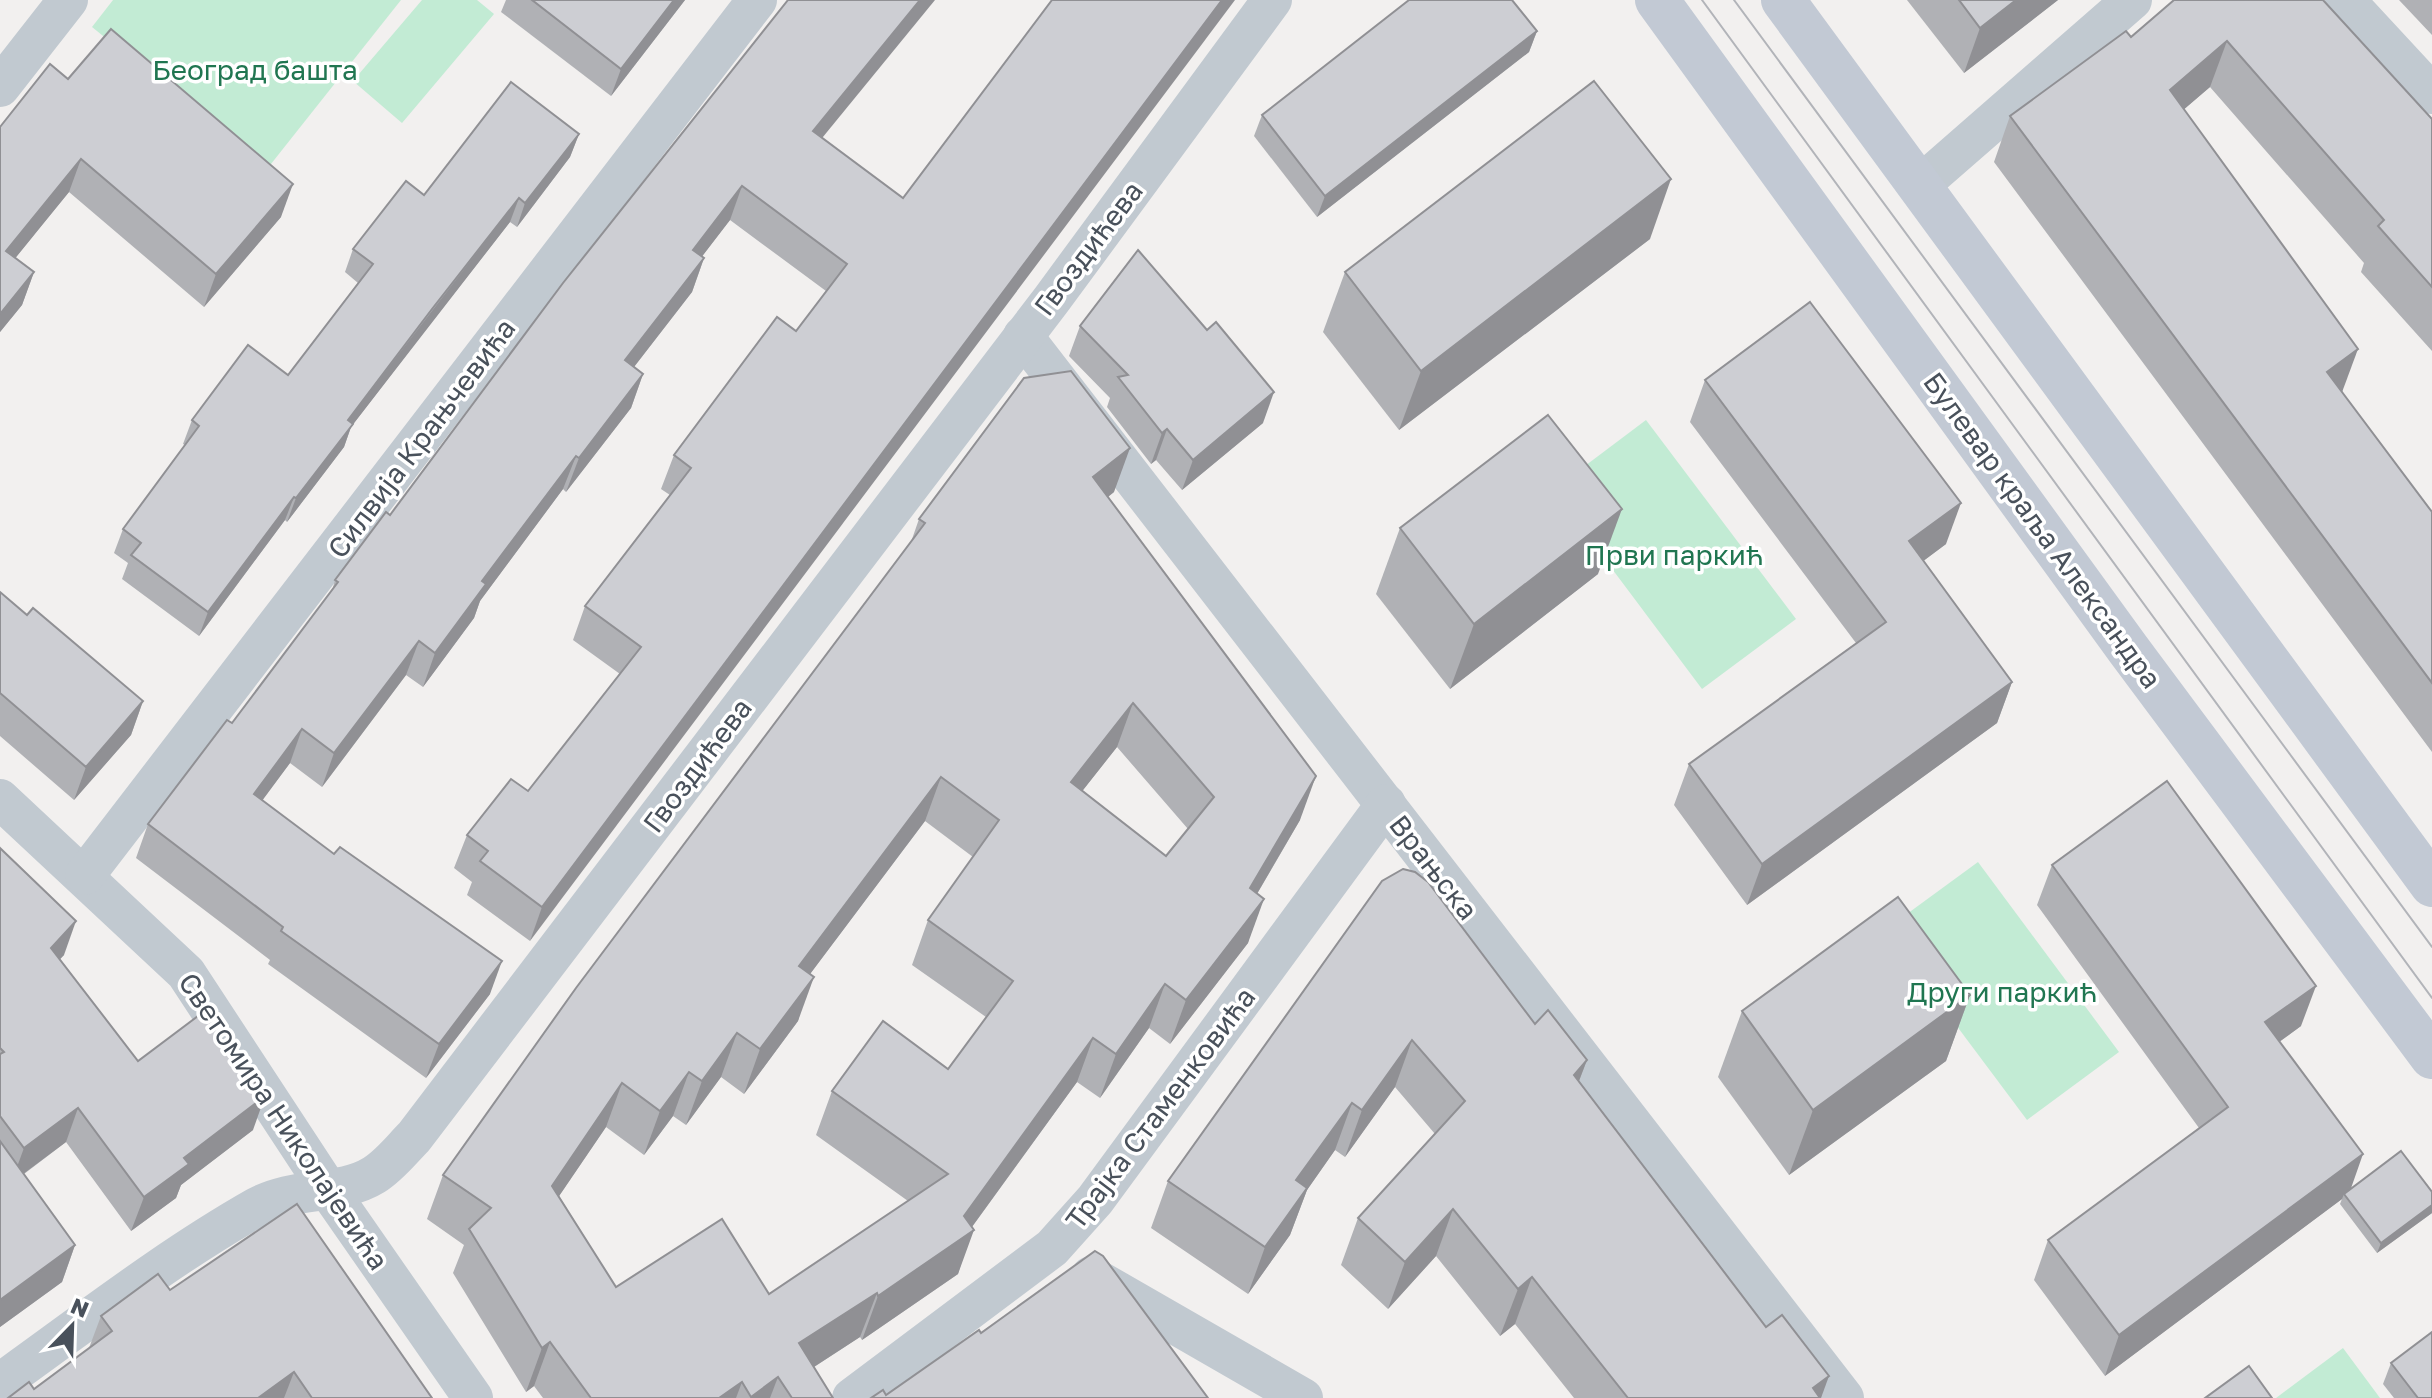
<svg xmlns="http://www.w3.org/2000/svg" width="2432" height="1398" viewBox="0 0 2432 1398" font-family="'Golos Text',sans-serif">
  <style>
    .green { fill: #c2ebd4 }
    .lines { fill: none; stroke-linecap: round; stroke-linejoin: round }
    .minor { stroke: #c1c9d0; stroke-width: 40 }
    .secondary { stroke: #c2c9d4; stroke-width: 44 }
    .tram { stroke: #b2b4b9; stroke-width: 2 }
    .wall { fill: #b0b1b5; fill-rule: evenodd }
    .shaded-wall { fill: #909094 }
    .building { fill: #cdced3; stroke: #909094; stroke-width: 2; fill-rule: evenodd }
    .labels { text-anchor: middle; dominant-baseline: central; stroke-width: 7; stroke-linejoin: round; paint-order: stroke }
    .park-label { font-size: 28px; fill: #207651; stroke: #fff }
    .street-label { font-size: 28px; fill: #49515b; stroke: #fff }
  </style>
  <rect width="100%" height="100%" fill="#f2f0ef"/>
  <g class="green">
    <path d="M113,0h288l-134,169 -175,-142z"/>
    <path d="M422,0h55l17,14 -92,109 -49,-42z"/>
    <path d="M1646,420l150,199 -94,70 -149,-199z"/>
    <path d="M1978,862l141,190 -92,68 -142,-190z"/>
    <path d="M2343,1348l37,50h-104z"/>
  </g>
  <g class="lines">
    <g class="minor">
      <path d="M2345,0l87,94"/>
      <path d="M0,87l68,-87"/>
      <path d="M1919,186l213,-186"/>
      <path d="M1023,336l821,1062"/>
      <path d="M0,799l186,174 141,215 146,210"/>
      <path d="M85,875l672,-875"/>
      <path d="M1091,1276l212,122"/>
      <path d="M0,1383c84,-60 167,-125 257,-176 38,-21 83,-11 117,-32 16,-10 28,-26 40,-38l638,-838 220,-299"/>
      <path d="M852,1398l200,-150 43,-48 291,-396"/>
    </g>
    <g class="secondary">
      <path d="M1657,0l471,649 304,408"/>
      <path d="M1783,0l649,885"/>
    </g>
    <g class="tram">
      <path d="M1702,0l730,998"/>
      <path d="M1734,0l698,947"/>
    </g>
  </g>
  <g class="wall">
    <path d="M506,0h179l-74,96 -110,-84z"/>
    <path d="M1907,0h151l-94,73z"/>
    <path d="M2174,0l258,119v232l-71,-79 3,-9 -154,-176 -26,22 158,283 90,120v240l-438,-590 16,-46 121,-79z"/>
    <path d="M2399,0h33v35z"/>
    <path d="M1537,31l-8,21 -212,165 -63,-81 8,-21z"/>
    <path d="M68,79l213,138 -77,90 -135,-115 -54,66 19,14 -12,33 -22,27v-205z"/>
    <path d="M579,134l-9,23 -53,70 -7,-5 -87,111 -72,94 -7,20 -57,75 -2,-2 -86,116 -77,-57 6,-16 -14,-10 9,-24 62,-84 -2,-1 9,-24 96,-45 70,-92 -13,-11 8,-23 71,-54z"/>
    <path d="M822,138l81,60 -373,743 -63,-46 5,-13 -18,-14 13,-33 61,-44 92,-117 -47,-34 12,-34 85,-111 -9,-6 13,-34 122,-124 30,-40 -96,-71 -28,36 2,2 -12,34 -58,75 9,7 -12,34 -65,84 -3,-3 -83,112 -6,17 -51,69 -17,-12 -84,112 -32,-24 -28,37 228,194 -64,84 -158,-114 2,-4 -134,-102 12,-34 84,-101 100,-132 3,-11 55,-65 173,-232z"/>
    <path d="M1650,239l-251,191 -76,-98 22,-60z"/>
    <path d="M1080,326l183,97 -81,67 -26,-30 -5,4 -44,-57 3,-9 -41,-42z"/>
    <path d="M1705,380l241,164 -23,17 89,121 -15,41 -250,182 -73,-100 15,-41 167,-121 -166,-221z"/>
    <path d="M1114,492l-6,5 192,323 -43,74 -9,49 -78,101 -21,-16 -49,70 -23,-16 -105,145 -14,47 -96,66 -2,-3 -46,30 19,31h-290l-9,-12 -8,6 -73,-119 11,-28 -37,-26 16,-44 468,-633 8,-23zM1117,747l71,82 -22,27 -84,-65zM925,821l48,36 -45,63 -16,45 74,52 -38,52 -116,22 -16,44 92,66 -139,93 -153,-7 -57,-91 47,-69 38,28 29,-39 13,9 35,-48 23,17 54,-73 12,-47z"/>
    <path d="M1400,528l198,46 -148,115 -74,-95z"/>
    <path d="M0,592l27,23 116,86 -12,34 -57,65 -74,-64z"/>
    <path d="M0,848l64,107 -4,4 78,102 115,69 -72,55 -5,13 -45,33 -65,-89 -42,32 51,71 -13,37 -62,45z"/>
    <path d="M2052,865l249,161 -22,16 72,146 81,4v21l-55,40 -37,-49 2,-5 -237,177 -71,-96 14,-40 151,-112 -162,-223z"/>
    <path d="M1382,881l153,143 52,36 -8,21 242,317h-247l-59,-74 -15,12 -64,-80 -48,53 -47,-44 17,-47 77,-84 -40,-47 -50,70 -10,-7 -28,40 -17,45 -42,59 -97,-66 17,-47z"/>
    <path d="M1970,995l-24,66 -157,114 -71,-98 24,-66z"/>
    <path d="M170,1290l262,108h-424l26,-9 55,-41 12,-32z"/>
    <path d="M2391,1363l41,35h-38l-11,-14z"/>
  </g>
  <g class="shaded-wall">
    <path d="M674,0h11l-74,96 10,-27z"/>
    <path d="M920,0h15l-135,165 13,-34z"/>
    <path d="M1222,0h13l-705,941 12,-34z"/>
    <path d="M2016,0h42l-94,73 16,-45z"/>
    <path d="M1537,31l-8,21 -212,165 8,-21z"/>
    <path d="M2227,41l-17,46 -57,49 17,-46z"/>
    <path d="M579,134l-9,23 -53,70 8,-24z"/>
    <path d="M81,159l-12,33 -69,85 6,-26z"/>
    <path d="M1671,179l-21,60 -251,191 22,-59z"/>
    <path d="M293,184l-12,33 -77,90 12,-33z"/>
    <path d="M742,186l-12,34 -49,64 12,-34z"/>
    <path d="M519,198l-9,24 -159,205 -7,20 -57,75 9,-24 52,-78z"/>
    <path d="M704,258l-12,34 -79,102 12,-34z"/>
    <path d="M34,272l-12,33 -22,27v-18z"/>
    <path d="M2358,349l-17,46 -14,-23z"/>
    <path d="M643,374l-12,34 -65,84 13,-34z"/>
    <path d="M1274,392l-11,31 -81,67 11,-30z"/>
    <path d="M1167,429l-11,31 -5,4 11,-31z"/>
    <path d="M1130,448l-16,44 -37,29 16,-44z"/>
    <path d="M576,456l-13,33 -83,112 -6,17 -51,69 12,-34 47,-72z"/>
    <path d="M294,497l-9,23 -86,116 9,-24z"/>
    <path d="M1961,503l-15,41 -52,39 15,-42z"/>
    <path d="M1622,509l-24,65 -148,115 24,-65z"/>
    <path d="M419,641l-13,34 -84,112 12,-34z"/>
    <path d="M2012,682l-15,41 -250,182 15,-41z"/>
    <path d="M143,701l-12,34 -57,65 12,-33z"/>
    <path d="M1133,703l-16,44 -63,80 17,-45z"/>
    <path d="M302,729l-12,34 -48,65 12,-34z"/>
    <path d="M1316,776l-16,44 -66,113 16,-45z"/>
    <path d="M941,777l-16,44 -142,189 16,-44z"/>
    <path d="M1264,899l-16,44 -78,101 16,-44z"/>
    <path d="M76,921l-12,34 -26,27 13,-34z"/>
    <path d="M502,961l-12,33 -64,84 13,-34z"/>
    <path d="M814,977l-16,44 -54,73 16,-45z"/>
    <path d="M1165,984l-16,44 -49,70 16,-44z"/>
    <path d="M2316,986l-15,40 -51,37 15,-41z"/>
    <path d="M1970,995l-24,66 -157,114 24,-65z"/>
    <path d="M737,1033l-16,44 -35,48 16,-44z"/>
    <path d="M1093,1038l-16,44 -111,153 8,-5 -16,44 -96,66 16,-44 86,-80z"/>
    <path d="M1412,1040l-17,47 -50,70 17,-47z"/>
    <path d="M1587,1060l-18,47 5,-32z"/>
    <path d="M689,1072l-16,44 -29,39 16,-44z"/>
    <path d="M622,1083l-16,44 -70,103 16,-44z"/>
    <path d="M265,1096l-12,34 -72,55 -5,13 -45,33 13,-34 40,-39z"/>
    <path d="M1352,1103l-17,47 -28,40 -17,45 -42,59 17,-47 31,-67z"/>
    <path d="M78,1108l-12,34 -55,41 13,-35z"/>
    <path d="M2363,1154l-14,40h-5l-2,5 -237,177 14,-41z"/>
    <path d="M2432,1205v8l-55,40 4,-10z"/>
    <path d="M1453,1209l-17,47 -48,53 17,-47z"/>
    <path d="M75,1245l-13,37 -62,45v-27z"/>
    <path d="M1532,1277l-17,47 -15,12 18,-47z"/>
    <path d="M877,1293l-17,44 -77,50 16,-44z"/>
    <path d="M550,1342l-16,44 -8,6 16,-44z"/>
    <path d="M294,1372l-10,26h-26z"/>
    <path d="M1829,1376l-8,22h-12l4,-10z"/>
    <path d="M778,1377l-8,21h-19v-1z"/>
    <path d="M742,1382l-6,16h-17z"/>
  </g>
  <g class="building">
    <path d="M532,0h142l-53,69z"/>
    <path d="M788,0h132l-107,131 90,67 149,-198h170l-680,907 -62,-46 8,-10 -21,-16 44,-56 17,12 113,-144 -56,-41 106,-138 -17,-13 103,-138 19,14 51,-67 -105,-78 -49,64 11,8 -79,102 18,14 -64,84 -3,-2 -94,125 4,3 -51,69 -16,-12 -85,112 -32,-24 -48,65 80,60 6,-7 162,114 -63,83 -158,-113 2,-4 -135,-103 79,-104 5,3 106,-141 -3,-2 51,-68 4,3 173,-232z"/>
    <path d="M1409,0h103l25,31 -212,165 -63,-81z"/>
    <path d="M1959,0h57l-36,28z"/>
    <path d="M2174,0h149l109,119v168l-54,-61 6,-6 -157,-179 -57,49 188,259 -31,23 105,140v171l-422,-567 116,-85 5,6z"/>
    <path d="M111,29l182,155 -77,90 -135,-115 -75,92 28,21 -34,42v-187l50,-63 18,15z"/>
    <path d="M1594,81l77,98 -250,192 -76,-99z"/>
    <path d="M511,82l68,52 -54,69 -6,-5 -87,111 -84,111 5,4 -57,74 -2,-1 -86,115 -77,-57 10,-12 -18,-14 76,-103 -7,-6 56,-75 40,30 85,-111 -20,-15 53,-68 18,14z"/>
    <path d="M1138,250l69,80 9,-8 58,70 -81,68 -26,-31 -5,4 -44,-56 10,-2 -48,-49z"/>
    <path d="M1810,302l151,201 -52,38 103,141 -250,182 -73,-100 197,-142 -181,-242z"/>
    <path d="M1071,371l59,77 -37,29 223,299 -66,112 14,11 -78,101 -21,-16 -49,70 -23,-16 -129,178 10,14 -96,66 -1,-3 -78,50 34,55h-41l-14,-21 -27,20 -9,-15 -23,16h-128l-41,-56 -8,6 -73,-119 22,-21 -48,-33 133,-187 349,-465 -6,-4 105,-141zM1133,703l81,94 -48,59 -95,-74zM941,777l58,43 -71,100 85,61 -65,88 -65,-48 -51,70 116,83 -179,120 -47,-75 -106,68 -64,-101 70,-103 38,28 29,-39 13,9 35,-48 23,16 54,-72 -15,-11z"/>
    <path d="M1548,415l74,94 -148,115 -74,-96z"/>
    <path d="M0,592l27,23 6,-7 110,93 -57,66 -86,-74z"/>
    <path d="M2167,781l149,205 -51,36 98,132 -244,181 -71,-95 180,-133 -176,-242z"/>
    <path d="M0,848l76,73 -25,27 87,113 64,-48 63,83 -81,62 5,6 -45,33 -66,-89 -54,40 -24,-32v-62l4,-2 -4,-4z"/>
    <path d="M1403,869l12,3 13,10 107,142 13,-14 39,50 -13,15 192,252 16,-12 47,61 -16,12 7,10h-192l-96,-121 -14,12 -65,-80 -48,53 -47,-44 107,-117 -53,-61 -50,70 -10,-7 -56,77 11,8 -42,59 -97,-66 214,-300z"/>
    <path d="M1898,897l72,98 -157,115 -71,-99z"/>
    <path d="M0,1141l75,104 -75,55z"/>
    <path d="M2401,1151l31,41v13l-51,38 -37,-49z"/>
    <path d="M297,1204l135,194h-120l-18,-26 -36,26h-250l21,-16 5,7 78,-58 -11,-15 57,-42 12,16z"/>
    <path d="M1095,1251l8,5 105,142h-337l12,-8 3,5 93,-65 2,3z"/>
    <path d="M2432,1332v66h-14l-27,-35z"/>
    <path d="M2249,1366l23,32h-67z"/>
  </g>
  <g class="labels">
    <g class="park-label">
      <text x="255" y="69">Београд башта</text>
      <text x="1674" y="554">Први паркић</text>
      <text x="2002" y="991">Други паркић</text>
    </g>
    <g class="street-label">
      <text transform="translate(1088 248) rotate(-53)">Гвоздићева</text>
      <text transform="translate(421 438) rotate(-53)">Силвија Крањчевића</text>
      <text transform="translate(2043 530) rotate(54)">Булевар краља Александра</text>
      <text transform="translate(697 765) rotate(-53)">Гвоздићева</text>
      <text transform="translate(1434 867) rotate(52)">Врањска</text>
      <text transform="translate(1160 1108) rotate(-53)">Трајка Стаменковића</text>
      <text transform="translate(284 1121) rotate(56)">Светомира Николајевића</text>
    </g>
  </g>
  <g transform="translate(72 1326) rotate(23)" stroke="#ffffff" stroke-width="6" paint-order="stroke">
  <path d="M0-6L14 30L0 20L-14 30Z" fill="#49515b"/>
  <text y="-12" font-size="22" font-weight="bold" text-anchor="middle" fill="#49515b">N</text>
  </g>
</svg>
